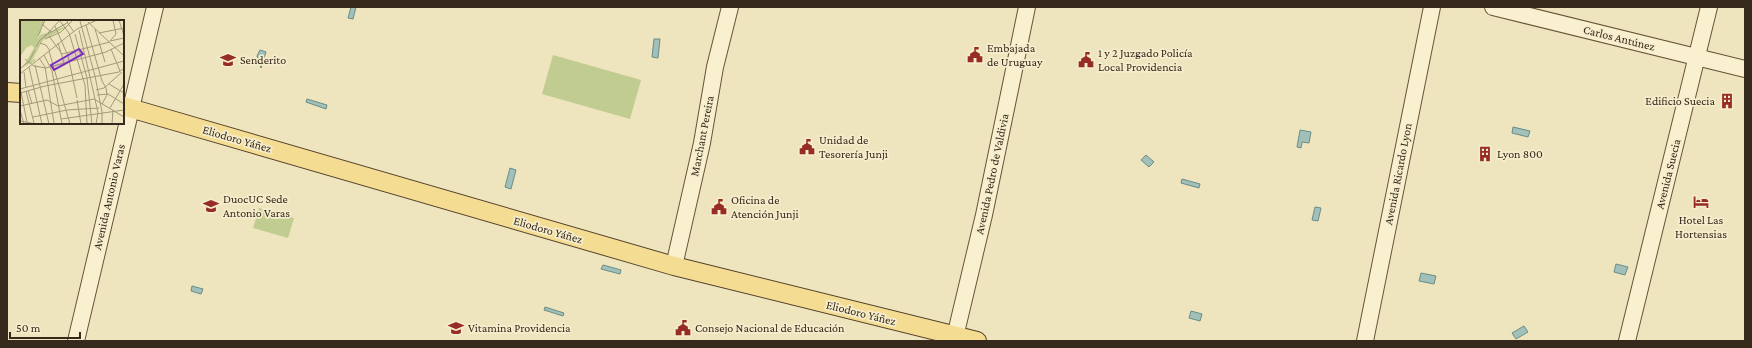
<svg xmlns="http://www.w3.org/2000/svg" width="1752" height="348" viewBox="0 0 1752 348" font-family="'Crimson Pro',serif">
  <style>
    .green { fill: #c1cc91 }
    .water { fill: #a1c0b9; stroke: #688d87 }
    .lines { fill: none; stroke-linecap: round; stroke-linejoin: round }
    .secondary-casing { stroke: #685439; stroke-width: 18 }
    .primary-casing { stroke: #54412b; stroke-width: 20 }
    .secondary { stroke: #f9f0d0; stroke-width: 16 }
    .primary { stroke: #f4dd93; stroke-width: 18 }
    .labels { text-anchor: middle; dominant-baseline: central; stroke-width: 3.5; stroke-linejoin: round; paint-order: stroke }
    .street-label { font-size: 12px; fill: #352a1b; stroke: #f6edcd }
    .poi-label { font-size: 12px; fill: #352a1b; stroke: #f6edcd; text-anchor: start }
    .inset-road { fill: none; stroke: #a49a7c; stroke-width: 1 }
    .view { fill: #7b2cbf; fill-opacity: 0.15; stroke: #7b2cbf; stroke-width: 2 }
    .inset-edge { fill: none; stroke: #352a1b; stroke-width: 2 }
  </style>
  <rect width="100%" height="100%" fill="#eee4bd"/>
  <g class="green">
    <path d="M553,55l88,25 -11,39 -88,-25z"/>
    <path d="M259,208l35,10 -6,20 -35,-10z"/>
  </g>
  <g class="water">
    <path d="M351,7h5l-3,12 -5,-1z"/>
    <path d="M654,39h6l-2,19 -6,-1z"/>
    <path d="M260,50l6,2 -5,16 -4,-12z"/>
    <path d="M307,99l20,6 -1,4 -20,-7z"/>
    <path d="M1513,127l17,4 -2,6 -16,-4z"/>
    <path d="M1300,130l11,2 -2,11 -7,-1 -1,6 -4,-1z"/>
    <path d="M1146,155l8,7 -5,5 -8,-7z"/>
    <path d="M510,168l6,2 -5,19 -6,-2z"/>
    <path d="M1182,179l18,5 -1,4 -18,-5z"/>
    <path d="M1315,207l6,1 -3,13 -6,-1z"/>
    <path d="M1616,264l12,3 -3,8 -11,-3z"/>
    <path d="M603,265l18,5 -1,4 -19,-5z"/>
    <path d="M1421,273l15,3 -2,8 -15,-3z"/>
    <path d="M192,286l11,3 -2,5 -10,-3z"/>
    <path d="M545,307l19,6 -1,3 -19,-6z"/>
    <path d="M1191,311l11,3 -2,7 -11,-3z"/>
    <path d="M1524,326l4,6 -12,7 -4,-6z"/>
  </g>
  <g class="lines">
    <defs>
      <g id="secondary">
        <path d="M1493,7l252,62"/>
        <path d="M674,266l28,-123 13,-76 15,-60"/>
        <path d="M76,341l79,-334"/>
        <path d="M954,341l30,-126 43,-208"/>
        <path d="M1365,341l67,-334"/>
        <path d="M1627,341l82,-334"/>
      </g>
      <g id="primary">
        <path d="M7,92l14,1"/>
        <path d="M123,106l551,160 303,75"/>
      </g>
    </defs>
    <use href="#secondary" class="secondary-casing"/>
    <use href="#primary" class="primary-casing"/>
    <use href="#secondary" class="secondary"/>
    <use href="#primary" class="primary"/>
  </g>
  <defs>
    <symbol id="civic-bare" viewBox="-9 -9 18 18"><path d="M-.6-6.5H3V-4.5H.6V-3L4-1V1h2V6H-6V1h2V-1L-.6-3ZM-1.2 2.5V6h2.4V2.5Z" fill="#962d25" stroke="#f6edcd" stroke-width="2.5" paint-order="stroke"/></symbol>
    <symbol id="school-bare" viewBox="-9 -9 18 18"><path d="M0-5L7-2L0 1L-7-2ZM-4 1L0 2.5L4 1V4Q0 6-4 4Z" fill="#962d25" stroke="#f6edcd" stroke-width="2.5" paint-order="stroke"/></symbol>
    <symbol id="building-bare" viewBox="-9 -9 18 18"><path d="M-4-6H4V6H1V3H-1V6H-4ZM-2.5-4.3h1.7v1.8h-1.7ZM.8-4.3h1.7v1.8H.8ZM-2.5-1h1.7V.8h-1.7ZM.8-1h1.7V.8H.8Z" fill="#962d25" stroke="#f6edcd" stroke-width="2.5" paint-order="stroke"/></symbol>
    <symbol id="hotel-bare" viewBox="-9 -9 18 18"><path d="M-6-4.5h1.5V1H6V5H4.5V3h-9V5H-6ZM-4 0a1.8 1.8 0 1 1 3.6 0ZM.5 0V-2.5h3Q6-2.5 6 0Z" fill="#962d25" stroke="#f6edcd" stroke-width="2.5" paint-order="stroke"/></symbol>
    <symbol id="university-bare" viewBox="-9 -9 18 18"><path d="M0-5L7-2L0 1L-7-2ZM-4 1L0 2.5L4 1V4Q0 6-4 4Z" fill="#962d25" stroke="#f6edcd" stroke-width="2.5" paint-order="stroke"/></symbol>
  </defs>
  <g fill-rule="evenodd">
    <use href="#civic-bare" x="964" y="44" width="22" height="22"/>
    <use href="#school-bare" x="217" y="49" width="22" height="22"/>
    <use href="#civic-bare" x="1075" y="49" width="22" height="22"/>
    <use href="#building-bare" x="1716" y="90" width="22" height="22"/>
    <use href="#civic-bare" x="796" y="136" width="22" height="22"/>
    <use href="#building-bare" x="1474" y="143" width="22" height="22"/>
    <use href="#hotel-bare" x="1690" y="191" width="22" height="22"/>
    <use href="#university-bare" x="200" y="195" width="22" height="22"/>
    <use href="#civic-bare" x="708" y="196" width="22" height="22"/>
    <use href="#school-bare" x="445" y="317" width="22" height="22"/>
    <use href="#civic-bare" x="672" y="317" width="22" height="22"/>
  </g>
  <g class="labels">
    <g class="street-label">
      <text transform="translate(1619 38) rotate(14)">Carlos Antúnez</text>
      <text transform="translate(702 136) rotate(-79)">Marchant Pereira</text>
      <text transform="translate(237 139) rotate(16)">Eliodoro Yáñez</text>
      <text transform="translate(992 174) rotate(-78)">Avenida Pedro de Valdivia</text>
      <text transform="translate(1398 174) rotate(-79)">Avenida Ricardo Lyon</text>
      <text transform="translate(1668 174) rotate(-76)">Avenida Suecia</text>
      <text transform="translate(109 197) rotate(-77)">Avenida Antonio Varas</text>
      <text transform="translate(548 230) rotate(16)">Eliodoro Yáñez</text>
      <text transform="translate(861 313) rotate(14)">Eliodoro Yáñez</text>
    </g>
    <g class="poi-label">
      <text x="987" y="48">Embajada<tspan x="987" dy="14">de Uruguay</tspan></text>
      <text x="1098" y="53">1 y 2 Juzgado Policía<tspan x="1098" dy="14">Local Providencia</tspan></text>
      <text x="240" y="60">Senderito</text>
      <text x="1715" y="101" text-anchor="end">Edificio Suecia</text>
      <text x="819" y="140">Unidad de<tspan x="819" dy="14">Tesorería Junji</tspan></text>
      <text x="1497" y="154">Lyon 800</text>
      <text x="223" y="199">DuocUC Sede<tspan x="223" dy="14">Antonio Varas</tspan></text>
      <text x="731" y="200">Oficina de<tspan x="731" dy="14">Atención Junji</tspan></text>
      <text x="1701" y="220" text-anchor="middle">Hotel Las<tspan x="1701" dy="14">Hortensias</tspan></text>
      <text x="468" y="328">Vitamina Providencia</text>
      <text x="695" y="328">Consejo Nacional de Educación</text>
    </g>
  </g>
  <g transform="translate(20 20)">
    <rect width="104" height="104" fill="#eee4bd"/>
    <path d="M0,0h25l-5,11 3,3 -4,-2 -1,7 2,-4 30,-10 -27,15 -12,22 4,-4v3l-12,6 11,-19 -2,-3 -6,3 -6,9z" fill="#c1cc91"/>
    <path class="inset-road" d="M49,0l-2,2 7,10M99,0l5,16M40,1l9,12 16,52 2,39M60,1l15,55 7,36v12M68,2l36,34M22,4l9,8M66,5l16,56 4,7 1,7 -5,9M35,6l13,30 9,42M75,9l10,33M59,10l14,60 5,23 -2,11M28,13l12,-13M79,13l25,-5M55,14l12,44 5,46M18,16l7,-16M24,16l23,-13M29,16l13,18 48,-12M25,19l16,-7 12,-12M90,21l6,-7 -3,-14M90,21l14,-3M20,23l6,2 4,6M38,23l6,20M16,27l4,-7 7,-5M91,29l9,22M29,31l21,73M24,35l8,16 10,53M19,38l6,9 9,56M5,39l9,7 12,2 60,-16 18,-9M15,45l14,59M9,47l13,57M0,49l9,-8 6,-11M4,52l2,15M0,54l57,-45 20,-9M89,64l15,9M0,69l104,-28M8,70l4,14M76,70l8,-2 18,-16M6,71l8,32M1,72l6,30M0,73l25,-7 74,-14 5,-4M77,75l11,-1 16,10M74,79l30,18M57,80l4,24M0,86l27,-6 11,6 36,-7M90,88l14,-24M0,90l4,14M13,97l34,-7 32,-2M41,99l63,-9M0,101l16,3M92,104l1,-14"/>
    <path class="view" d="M59,29l4,5 -29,16 -3,-5z"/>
    <rect width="104" height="104" class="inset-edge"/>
  </g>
  <rect width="1752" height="348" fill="none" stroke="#352a1b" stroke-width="16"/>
  <path d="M10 332v6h70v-6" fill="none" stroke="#352a1b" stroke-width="2"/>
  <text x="16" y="332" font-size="12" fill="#352a1b" stroke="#f6edcd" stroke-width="3" paint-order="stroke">50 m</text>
</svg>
